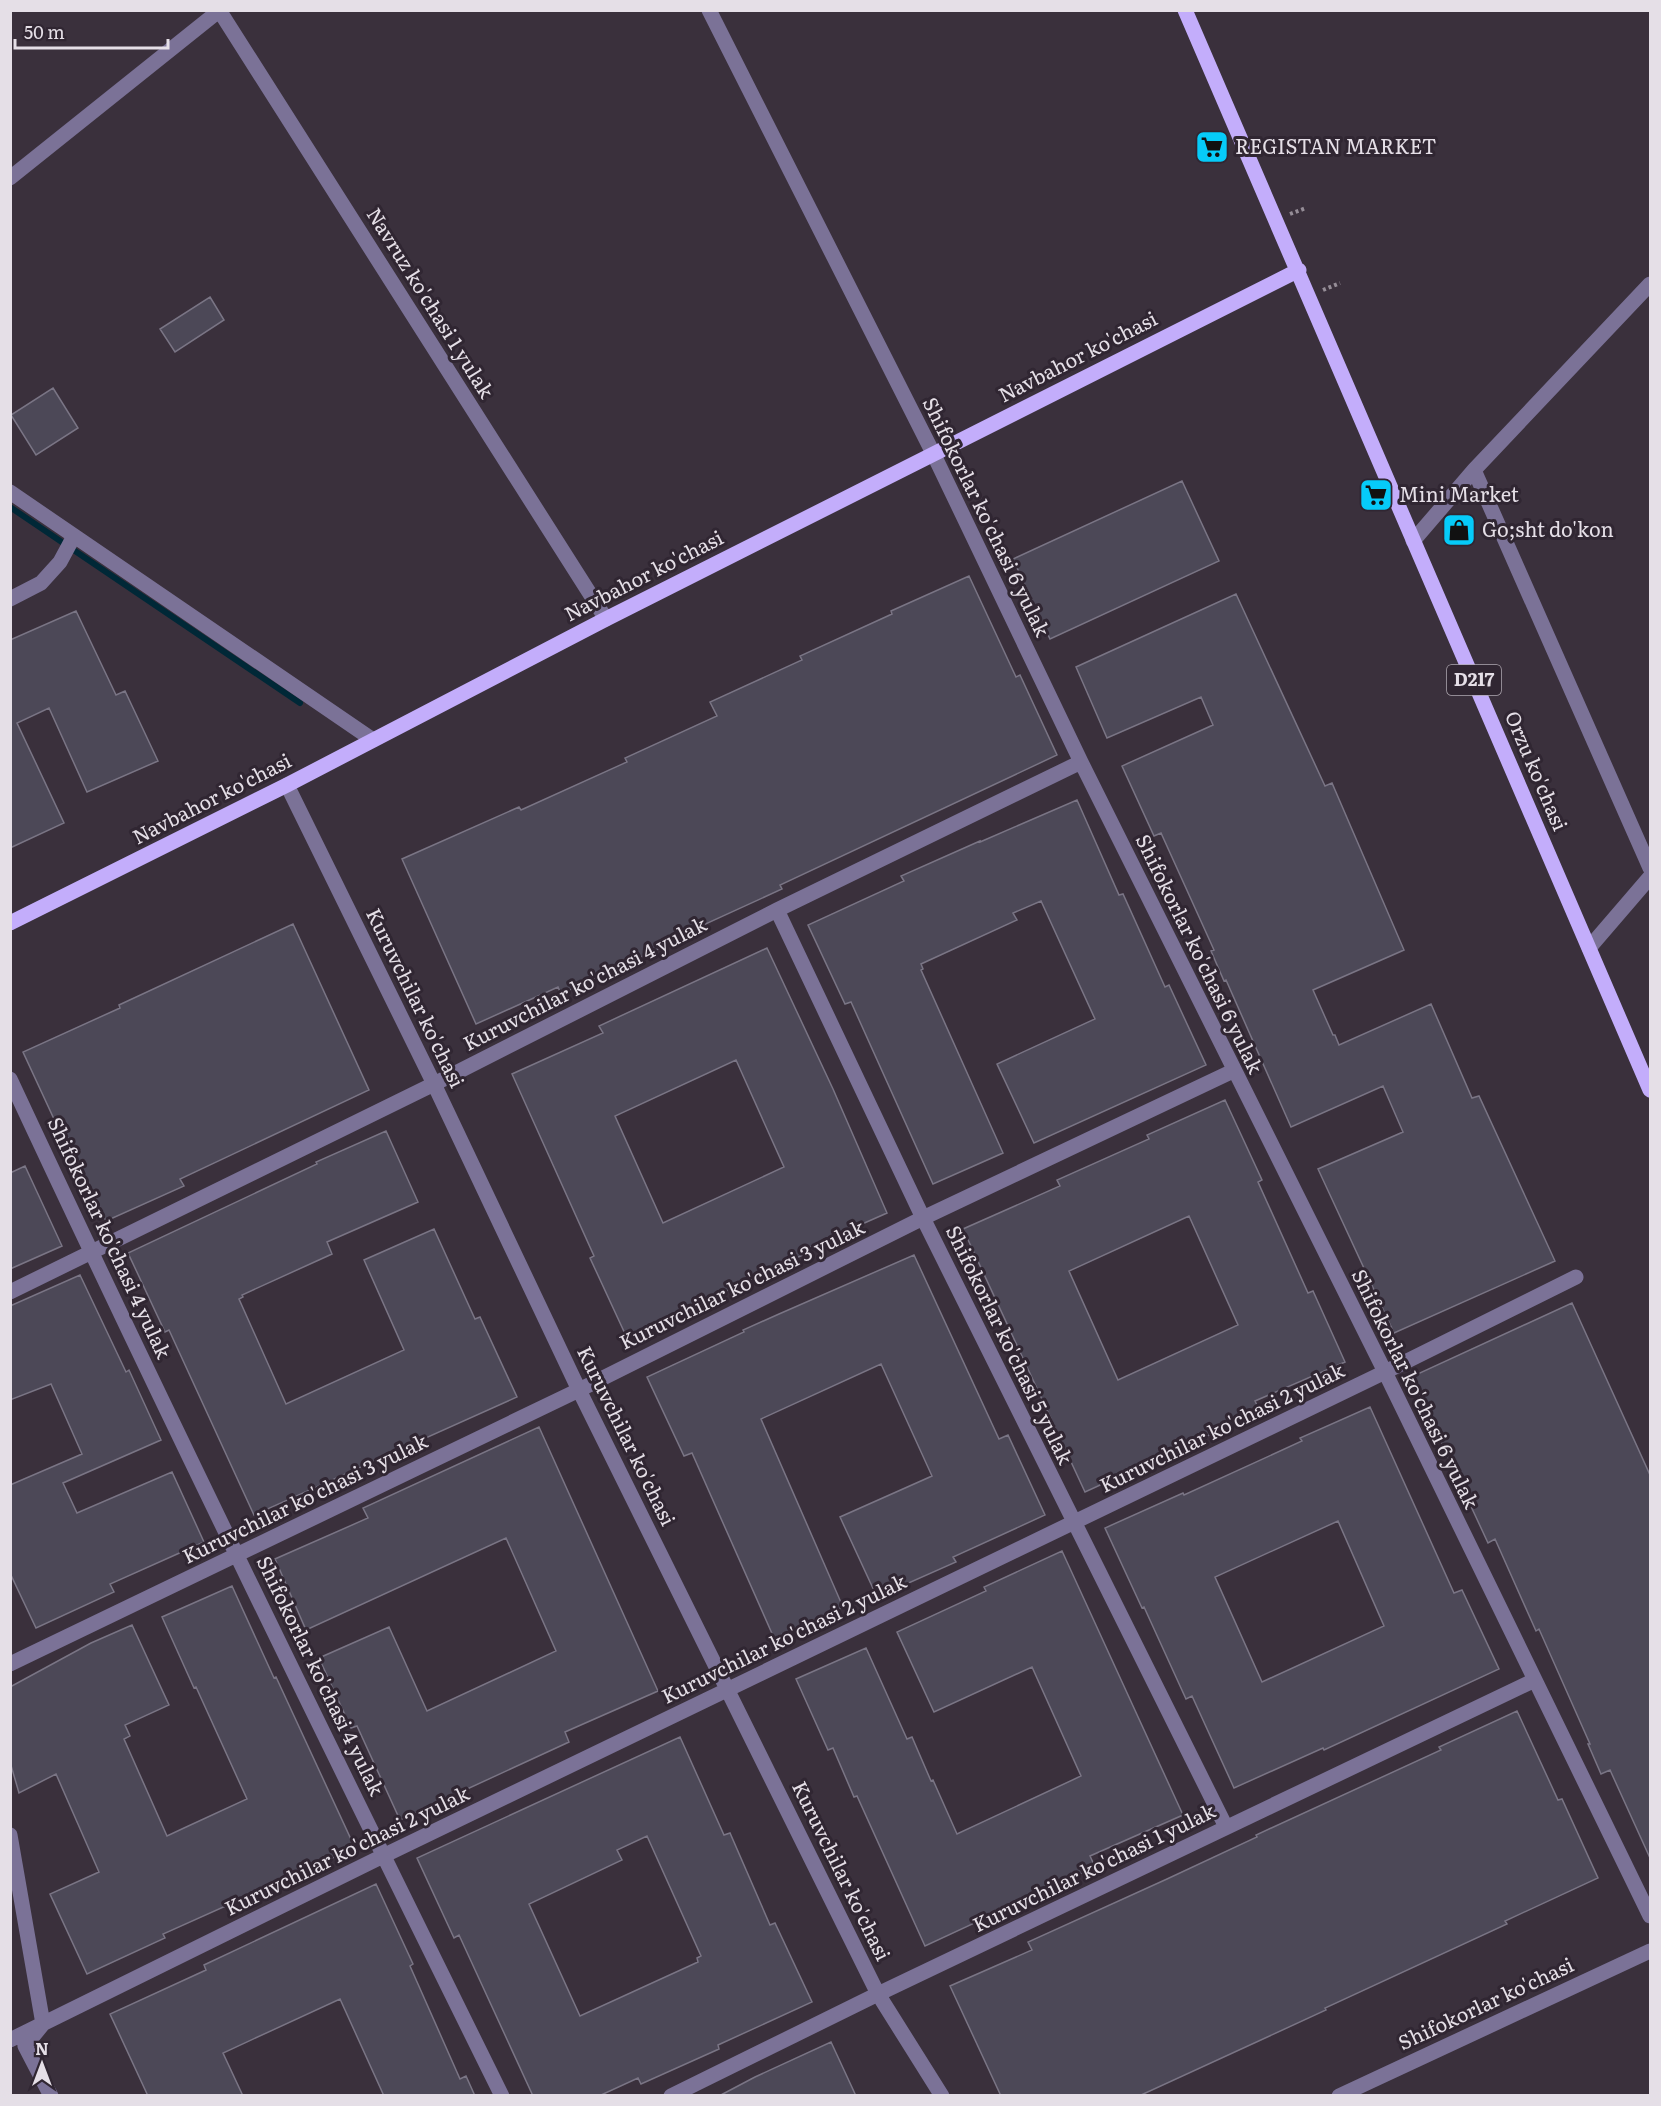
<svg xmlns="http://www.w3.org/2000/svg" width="1661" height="2106" font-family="Literata,serif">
<rect width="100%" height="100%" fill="#3a303c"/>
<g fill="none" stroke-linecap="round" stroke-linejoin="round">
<path stroke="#002837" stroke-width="6" d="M10,507L300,703"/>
</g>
<path fill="#4c4857" stroke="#7a7585" stroke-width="1.5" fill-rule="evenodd" d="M210,297L224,320L175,352L160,329Z
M53,388L78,428L36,455L11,415Z
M1182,481L1219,561L1050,639L1013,559Z
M969,576L1016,677L1020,675L1057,755L780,885L782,889L690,931L692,934L656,950L561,994L558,987L476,1024L402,859L519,807L521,810L627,762L625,758L717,716L710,702L802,660L800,656L892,614L891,611Z
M1236,594L1325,786L1332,783L1404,950L1313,990L1333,1035H1335L1339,1045L1431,1004L1472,1098L1479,1096L1555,1261L1394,1333L1318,1169L1403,1132L1383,1086L1291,1127L1226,980L1224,981L1211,951L1214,950L1161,833L1154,836L1122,766L1213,725L1201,697L1107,738L1076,667Z
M76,611L116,695L125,691L158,761L87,792L49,708L17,723L64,823L10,848V640Z
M1077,800L1119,895L1123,894L1165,987L1169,985L1206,1065L1034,1143L997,1064L1095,1019L1041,901L1013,913L1017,920L921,964L923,969L921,970L1003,1153L933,1184L851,1002L845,1004L808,925L904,881L901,876L980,841V842Z
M293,924L369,1090L180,1179L184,1186L106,1221L64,1130L60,1132L23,1052L120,1008L119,1005Z
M767,948L833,1089L887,1213L803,1250L805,1254L627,1338L590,1258L594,1256L512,1074L603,1033L599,1026ZM736,1060L784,1167L663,1223L615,1116Z
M1225,1100L1262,1180L1258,1182L1308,1293L1313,1291L1345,1362L1255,1401L1260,1412L1085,1492L963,1229L1060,1186L1057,1180L1149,1139L1147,1135ZM1189,1216L1238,1325L1118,1380L1069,1271Z
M386,1131L418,1202L327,1242L332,1254L242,1295L243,1297L239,1299L286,1404L404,1350L364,1260L434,1229L475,1319L480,1317L517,1397L254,1515L169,1330L165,1332L128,1253L317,1164L316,1162Z
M25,1166L62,1246L10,1269V1173Z
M914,1255L999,1439L1008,1435L1045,1515L953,1557L956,1562L877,1597L840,1517L932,1476L881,1364L761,1419L843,1607L774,1638L692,1453L684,1456L647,1377L744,1332L743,1330L779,1314Z
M80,1275L126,1372L129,1370L161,1440L63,1483L77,1513L172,1472L204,1542L110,1584L114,1592L36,1628L10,1573V1485L82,1454L51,1384L10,1400V1306Z
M1572,1303L1650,1475V1858L1610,1770L1601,1774L1588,1744H1590L1539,1629L1536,1631L1495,1539L1488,1543L1411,1377Z
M1370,1407L1454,1593L1462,1590L1499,1669L1324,1750L1323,1748L1234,1788L1192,1696L1186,1699L1144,1607L1142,1608L1105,1528L1183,1493L1184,1495L1302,1441L1300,1438ZM1338,1521L1384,1626L1262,1682L1215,1577Z
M539,1427L658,1691L565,1732L569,1742L400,1820L357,1726L351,1728L319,1658L389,1627L427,1711L556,1651L506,1538L306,1630L275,1559L368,1518L363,1508Z
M1062,1551L1183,1815L1090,1856L1095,1867L925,1946L857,1796L854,1797L833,1748L828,1750L796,1679L866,1648L907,1739L912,1737L931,1781L933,1780L957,1834L1081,1776L1032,1667L934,1712L897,1632L986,1591L984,1587Z
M232,1586L274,1678L276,1677L355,1848L163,1934L165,1938L87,1974L50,1894L99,1872L56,1774L19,1793L10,1762V1687L91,1643L132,1625L169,1705L125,1725L130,1736L124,1739L167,1836L184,1828L247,1799L196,1687L194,1688L162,1617Z
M1517,1711L1558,1800L1562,1799L1598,1878L1505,1921L1507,1924L1325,2008L1326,2010L1139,2096H1001L950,1986L1032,1950L1028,1942L1167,1879L1257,1837L1256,1835L1441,1750L1439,1747Z
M680,1737L724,1835L730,1833L770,1925L775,1923L812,2002L718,2045L719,2049L641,2084L638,2078L599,2096H533L459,1935L454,1938L417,1858ZM647,1836L701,1956L697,1958L698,1962L580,2016L529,1904L622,1860L617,1850Z
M376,1884L413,1964L410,1966L460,2079L466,2076L475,2096H384L340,1999L223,2053L243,2096H148L110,2014L206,1970L204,1965Z
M831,2042L856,2096H719L755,2077Z"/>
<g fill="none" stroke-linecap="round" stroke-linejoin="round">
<path stroke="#958d97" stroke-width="4" stroke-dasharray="3 3" stroke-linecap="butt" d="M1290,214L1306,208
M1323,290L1340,283"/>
<path stroke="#7b7297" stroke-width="15" d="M219,10L606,619
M709,10L933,453L1081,762L1385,1372L1650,1916
M10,178L220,10
M1474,470L1650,868
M10,492L373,740
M1413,541L1474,470L1650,284
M10,599L41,583L60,562L74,536
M287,785L434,1084L579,1390L878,1994L942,2096
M777,910L923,1218L1226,1827
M1589,948L1650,877
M10,1079C169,1420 335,1758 502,2096
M10,1292L434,1084L777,910L1081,762
M10,1664L579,1390L923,1218L1233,1071
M10,1835L43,2024L25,2046L51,2096
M10,2040L383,1856L1385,1372L1576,1277
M671,2096L878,1994L1535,1680
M1339,2096L1650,1951"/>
<path stroke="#c3adfb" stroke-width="15" d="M1185,10L1650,1090
M10,923L287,785L606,619L1299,270"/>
</g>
<defs>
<symbol id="supermarket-square" viewBox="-11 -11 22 22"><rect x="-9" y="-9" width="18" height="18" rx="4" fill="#06cbf9" stroke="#302632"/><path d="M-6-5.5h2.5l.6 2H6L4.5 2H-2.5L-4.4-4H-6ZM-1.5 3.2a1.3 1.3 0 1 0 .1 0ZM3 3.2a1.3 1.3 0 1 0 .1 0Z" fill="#111"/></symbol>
<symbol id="shop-square" viewBox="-11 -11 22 22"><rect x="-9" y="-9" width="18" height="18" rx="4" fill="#06cbf9" stroke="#302632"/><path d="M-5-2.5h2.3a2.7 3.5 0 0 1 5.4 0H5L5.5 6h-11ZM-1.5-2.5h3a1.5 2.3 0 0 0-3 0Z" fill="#111"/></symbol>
</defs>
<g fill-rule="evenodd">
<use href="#supermarket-square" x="1193" y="128" width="38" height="38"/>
<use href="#supermarket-square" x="1357" y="476" width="38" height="38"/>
<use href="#shop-square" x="1440" y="511" width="38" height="38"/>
</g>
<g text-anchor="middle" stroke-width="6" stroke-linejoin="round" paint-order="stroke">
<rect fill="#302632" stroke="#afa8b1" stroke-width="1.5" x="1447" y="665" width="54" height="30" rx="4.5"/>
<g font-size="18" font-weight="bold" fill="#e5dfe7">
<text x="1474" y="686">D217</text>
</g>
<g font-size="20" fill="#e5dfe7" stroke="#302632" text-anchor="start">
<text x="1235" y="154">REGISTAN MARKET</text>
<text x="1399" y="502">Mini Market</text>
<text x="1482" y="537">Go;sht do'kon</text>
</g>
<g font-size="20" fill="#e5dfe7" stroke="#302632">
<text transform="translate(430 303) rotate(58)" y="7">Navruz ko'chasi 1 yulak</text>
<text transform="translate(1078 357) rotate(-27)" y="7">Navbahor ko'chasi</text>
<text transform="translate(986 517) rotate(64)" y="7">Shifokorlar ko'chasi 6 yulak</text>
<text transform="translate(644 576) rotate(-27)" y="7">Navbahor ko'chasi</text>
<text transform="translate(1536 771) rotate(67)" y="7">Orzu ko'chasi</text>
<text transform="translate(212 799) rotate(-27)" y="7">Navbahor ko'chasi</text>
<text transform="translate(1199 954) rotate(64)" y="7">Shifokorlar ko'chasi 6 yulak</text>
<text transform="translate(585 984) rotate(-27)" y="7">Kuruvchilar ko'chasi 4 yulak</text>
<text transform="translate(415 998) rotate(64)" y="7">Kuruvchilar ko'chasi</text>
<text transform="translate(109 1238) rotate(65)" y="7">Shifokorlar ko'chasi 4 yulak</text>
<text transform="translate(742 1285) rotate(-26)" y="7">Kuruvchilar ko'chasi 3 yulak</text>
<text transform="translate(1009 1345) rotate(64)" y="7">Shifokorlar ko'chasi 5 yulak</text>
<text transform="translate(1415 1389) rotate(64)" y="7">Shifokorlar ko'chasi 6 yulak</text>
<text transform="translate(1222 1428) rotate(-26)" y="7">Kuruvchilar ko'chasi 2 yulak</text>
<text transform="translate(626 1436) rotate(64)" y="7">Kuruvchilar ko'chasi</text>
<text transform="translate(305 1499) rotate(-26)" y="7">Kuruvchilar ko'chasi 3 yulak</text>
<text transform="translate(784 1639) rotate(-26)" y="7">Kuruvchilar ko'chasi 2 yulak</text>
<text transform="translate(320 1676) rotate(64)" y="7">Shifokorlar ko'chasi 4 yulak</text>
<text transform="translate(347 1851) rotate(-26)" y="7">Kuruvchilar ko'chasi 2 yulak</text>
<text transform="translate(1094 1868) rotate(-26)" y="7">Kuruvchilar ko'chasi 1 yulak</text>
<text transform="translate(841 1871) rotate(64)" y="7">Kuruvchilar ko'chasi</text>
<text transform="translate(1486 2004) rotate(-25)" y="7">Shifokorlar ko'chasi</text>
</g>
</g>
<rect width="1661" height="2106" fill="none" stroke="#e5dfe7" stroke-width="24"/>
<g transform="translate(42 2064)" stroke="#302632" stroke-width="4.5" paint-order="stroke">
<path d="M0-4.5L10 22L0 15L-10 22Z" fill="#e5dfe7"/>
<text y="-9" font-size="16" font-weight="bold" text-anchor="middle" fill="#e5dfe7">N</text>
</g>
<path d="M15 39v9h153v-9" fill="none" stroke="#e5dfe7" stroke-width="3"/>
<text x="24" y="39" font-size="18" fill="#e5dfe7" stroke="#302632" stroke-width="4.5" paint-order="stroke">50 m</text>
</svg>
